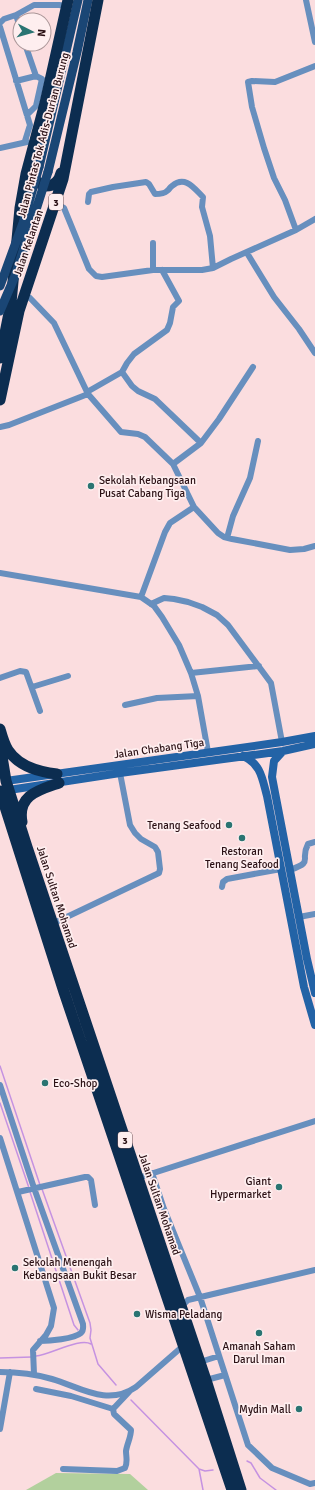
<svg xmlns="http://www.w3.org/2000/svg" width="315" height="1490" font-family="Signika,sans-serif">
<rect width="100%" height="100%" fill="#fbdddf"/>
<path fill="#b2d09d" d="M56,1473L130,1474L148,1490H26Z"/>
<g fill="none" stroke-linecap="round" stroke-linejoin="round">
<path stroke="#c592e1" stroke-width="1.5" d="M0,1066L40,1185
M0,1103L29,1188
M42,1189L90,1323L91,1330L90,1338L98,1364L116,1385
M30,1192L74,1325L78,1330
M36,1356C50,1355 80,1337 91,1344
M0,1358L32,1357
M131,1400L199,1469L205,1471L213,1470
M247,1461L251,1463L260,1478L276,1490
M199,1469L203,1490"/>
<path stroke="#678fbe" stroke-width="6" d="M306,0L315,42
M16,15L20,27
M0,23L4,19L16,15L34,5H59L66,6
M0,27L30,125L25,141
M25,44L36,76
M16,81L36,76L42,79L36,106L27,115
M0,148L27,142
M88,202L89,194L91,192L113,187L146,182L149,184L155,194C159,194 164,194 167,191C170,189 169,188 172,186C185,175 194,188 203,197L202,207L210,236L213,268
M56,204L64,208L89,269L96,276L102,277L153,270H202L213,268L231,259L296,230L315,219
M296,230L285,200L274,178L264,148L252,107L248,82L252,81L275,82L315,66
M247,253L274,297L299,329L315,353
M153,270V243
M24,295L30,298L54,323L88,394L121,432L138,434L145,437L173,464L194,507L218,533L224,537L232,539L290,550L304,549L315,546
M122,372L132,386L138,391L155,399L201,443
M87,392L122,372L127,363L134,354L167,330L170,323L173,307L179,301L162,270
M0,427L9,425L88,394
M173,464L201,443L219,419L253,367
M227,538L233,516L250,478L258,441
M0,573L141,597L154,606L162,617L179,645L191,673L198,696L208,752
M141,597L165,532L170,523L194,507
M151,604L164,598L174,599L188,602L202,607L217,615L228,625L271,683L282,742
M191,673L259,666
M0,678L20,671L26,672L40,711
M32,687L68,676
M125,705L157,698L198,696
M290,870C315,861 299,861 308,844L315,842
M222,887L223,882L227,879L281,869
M299,917L315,914
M52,924L159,873L160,869L158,852L155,847L141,839L135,833L130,825L120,773
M0,1085L34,1188L83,1324C83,1327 84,1330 81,1333C74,1339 49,1341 40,1341
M0,1138L54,1308L51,1326L46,1335L33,1350L34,1374
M152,1173L164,1209L200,1297L248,1445L272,1468L310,1484L315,1483
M138,1178L315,1121
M18,1192L85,1177H88L91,1180L95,1205
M182,1308L184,1304L188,1300L315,1270
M200,1362L219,1356
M0,1372C17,1372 35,1374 52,1379C80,1387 107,1407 136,1387L183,1346
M206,1380L225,1375
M36,1389L71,1396L113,1409
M0,1429L10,1372
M63,1469L117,1471L125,1468C128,1462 126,1457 126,1451C127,1444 131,1437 131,1430L114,1414L113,1409L129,1392"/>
<path stroke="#2363a6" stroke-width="8" d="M283,751L274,761L272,777L307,959L315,993
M243,756C261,764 262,778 267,796L304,987L315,1025
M6,781L282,742L315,736
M9,790L120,773L283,751L315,744"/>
<path stroke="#1a4675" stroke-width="9" d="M39,167L78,0
M48,172L77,52L88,0"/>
<path stroke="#0c2d50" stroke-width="11" d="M36,181L44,186C54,187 59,181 61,173
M0,358L11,303L20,208L26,174L45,103L68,0
M0,400L19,311L63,179L98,0
M0,729C2,736 4,744 8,750C19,767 39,772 57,774
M0,744L6,781L27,847L206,1380L241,1490
M0,791L64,992L232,1490
M22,822C17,795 39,790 59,783"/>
<path stroke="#1a4675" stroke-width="9" d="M0,286L23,223L39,167
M0,311L15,276L48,172"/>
</g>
<g fill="#2a7472" stroke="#feeeef" stroke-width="1.5">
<circle cx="91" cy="486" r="4"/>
<circle cx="229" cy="825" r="4"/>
<circle cx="242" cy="838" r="4"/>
<circle cx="45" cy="1083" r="4"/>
<circle cx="279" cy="1187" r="4"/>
<circle cx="15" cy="1268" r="4"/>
<circle cx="137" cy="1314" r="4"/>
<circle cx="259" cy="1333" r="4"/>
<circle cx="299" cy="1409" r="4"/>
</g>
<g text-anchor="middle" stroke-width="3.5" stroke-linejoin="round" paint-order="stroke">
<g fill="#feeeef" stroke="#6a5356" stroke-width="1">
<rect x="49" y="194" width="14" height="16" rx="3"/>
<rect x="118" y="1132" width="14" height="16" rx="3"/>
</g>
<g font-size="10" font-weight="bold" fill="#2b1115">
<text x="56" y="206">3</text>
<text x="125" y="1144">3</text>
</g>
<g font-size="11" fill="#2b1115" stroke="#feeeef">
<text transform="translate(43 135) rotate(-75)" y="4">Jalan Pintas Tok Adis-Durian Burung</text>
<text transform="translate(28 243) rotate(-71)" y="4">Jalan Kelantan</text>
<text transform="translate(159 748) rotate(-8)" y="4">Jalan Chabang Tiga</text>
<text transform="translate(57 897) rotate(72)" y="4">Jalan Sultan Mohamad</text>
<text transform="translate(160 1204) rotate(71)" y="4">Jalan Sultan Mohamad</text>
</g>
<g font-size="11" fill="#2b1115" stroke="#feeeef" text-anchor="start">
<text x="99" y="484">Sekolah Kebangsaan<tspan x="99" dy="13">Pusat Cabang Tiga</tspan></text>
<text x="221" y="829" text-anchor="end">Tenang Seafood</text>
<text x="242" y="855" text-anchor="middle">Restoran<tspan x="242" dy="13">Tenang Seafood</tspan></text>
<text x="53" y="1087">Eco-Shop</text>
<text x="271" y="1185" text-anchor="end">Giant<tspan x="271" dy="13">Hypermarket</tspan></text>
<text x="23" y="1266">Sekolah Menengah<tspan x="23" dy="13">Kebangsaan Bukit Besar</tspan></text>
<text x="145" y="1318">Wisma Peladang</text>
<text x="259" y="1350" text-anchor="middle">Amanah Saham<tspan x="259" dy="13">Darul Iman</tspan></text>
<text x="291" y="1413" text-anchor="end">Mydin Mall</text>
</g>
</g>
<g transform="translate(32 32) rotate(96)"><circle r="19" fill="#feeeef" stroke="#aa9698"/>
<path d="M0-3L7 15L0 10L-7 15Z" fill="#2a7472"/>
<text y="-6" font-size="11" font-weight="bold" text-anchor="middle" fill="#2b1115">N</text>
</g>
</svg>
